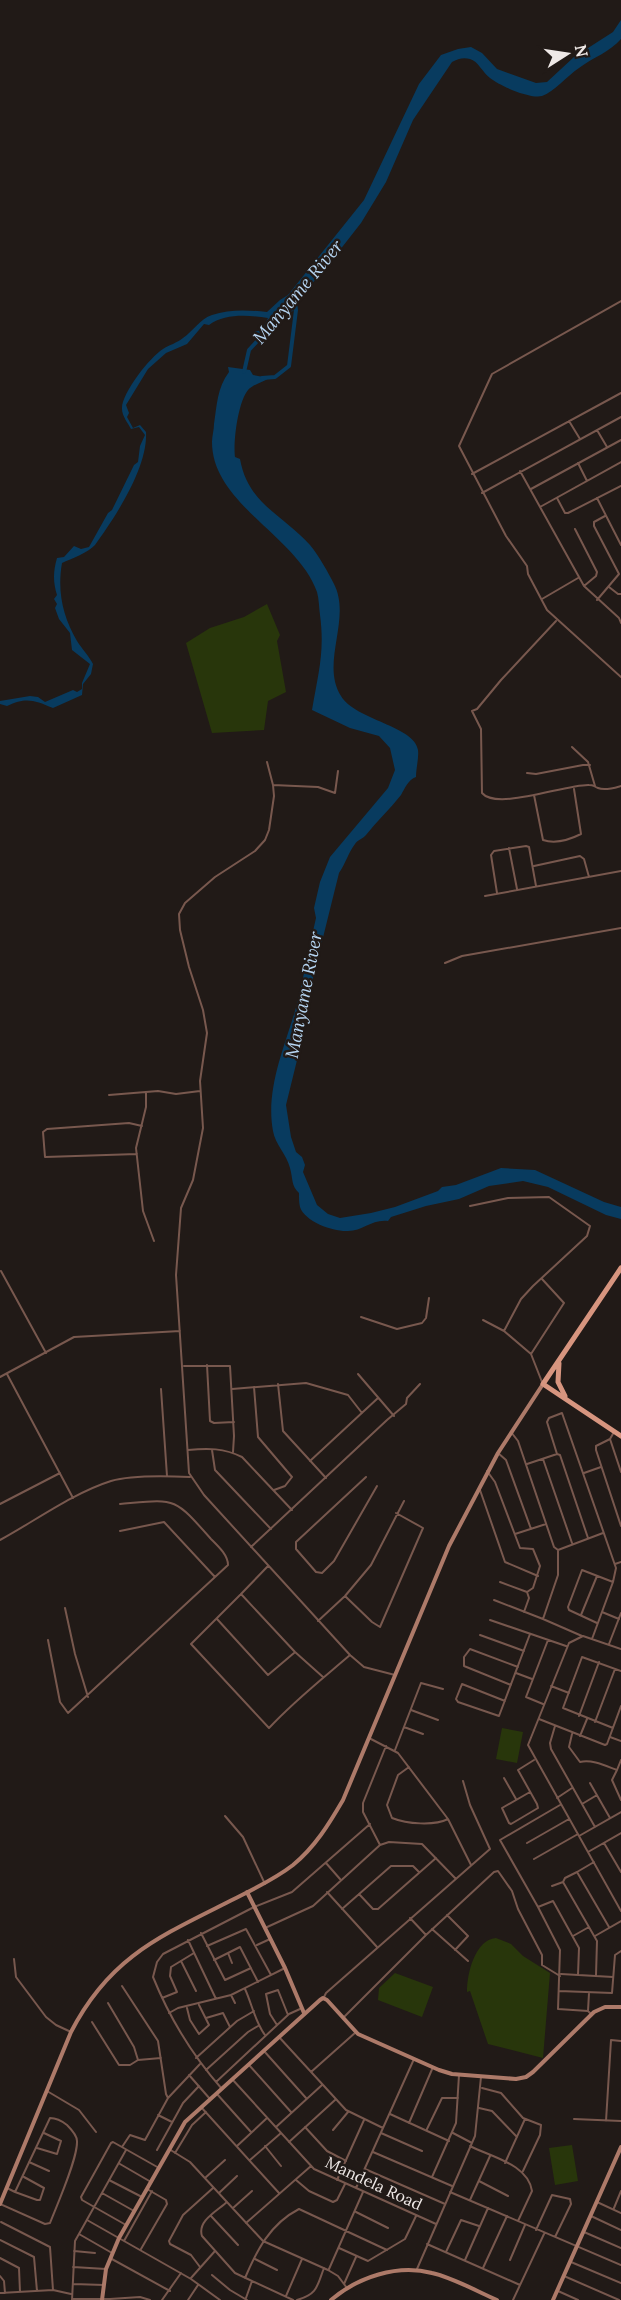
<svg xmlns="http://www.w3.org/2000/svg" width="621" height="2300" font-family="Lora,serif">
<rect width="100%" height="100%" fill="#211a17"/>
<path fill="#28360b" d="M267,604L280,635L277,641L286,692L268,701L264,730L212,733L186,643L210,628L244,617Z
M502,1728L523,1732L517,1763L496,1759Z
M496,1938L511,1944L523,1956L550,1973L543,2058L488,2044L470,1991L467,1992C467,1973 475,1940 496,1938Z
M395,1973L433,1987L422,2017L378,2000L379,1988Z
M572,2145L578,2181L555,2185L549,2148Z"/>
<path fill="#083b5f" d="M621,20V39C610,52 592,58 579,68C567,76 554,92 542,96C530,99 500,86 490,78C483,73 478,61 470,59C463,57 458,59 452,62L413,120L386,182L361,223L325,269L300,297L294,310L286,316L279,318L272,327L269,337L264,335L259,340L253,335L254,332L262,330L268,318C249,315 225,313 209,325L204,324L187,344L166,353L148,369L126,405L129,413L127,417L133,428L140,425L146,432C148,467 116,516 95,545C89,552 71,559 62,563C57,592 63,617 77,641C82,649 89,656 93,664L91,674L83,684L82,695L53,708C34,700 26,697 7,706L0,704V701L30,696L38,697L45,702L73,690L77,692L82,689V683L90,664L72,650L70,633L59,619L55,608L57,604L54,599L57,595C53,582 53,572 57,558L64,557L74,546L81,549L89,547L108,513L112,510L134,465L138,462L140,446L145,435L139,427L131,429C128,423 122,416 122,409C121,394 150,357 163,349C169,345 177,343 183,338C193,331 200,319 212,315C229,309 249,310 267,312L280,300L288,295L364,200L419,84L441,55L458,49L471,47L482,53L497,69L536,83L547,82L574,57L613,32Z
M228,367L250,370L253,375L269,378C262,383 253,384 248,390C238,402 233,442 235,457L240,459C248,504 282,514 310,545C319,556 328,572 334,584C352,619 320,663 341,696C355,720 415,726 418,750C419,758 416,768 416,777C408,780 405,788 401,795C390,809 377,821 366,835C363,839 357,840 355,844C348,853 346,863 339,873L307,1002L300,1048L286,1105L291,1137L296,1152L302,1157L305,1165L303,1172L317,1205L328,1214L340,1218L371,1213L395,1207L438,1191L442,1187L456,1185L501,1168L535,1170L604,1202L621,1207V1219L606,1215L548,1187L523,1181L489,1186L459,1199L426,1206L391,1217L388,1221C372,1219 363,1231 348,1231C334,1232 305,1222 300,1207C299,1203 299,1198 299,1193C291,1186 293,1178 290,1168C287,1155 275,1144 273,1131C265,1088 286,1044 297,1004C304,976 309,947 316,918L314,908L320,882L330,857L388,788L395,770L390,748L379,736L350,728L312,710C318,674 325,652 320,615C319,608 319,599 317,592C297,536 212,504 212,442C212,436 214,430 214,424C217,405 217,388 229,372Z"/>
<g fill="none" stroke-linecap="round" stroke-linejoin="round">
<path stroke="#083b5f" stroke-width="4" d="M244,372L249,350L261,337
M262,378L275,377L289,366L296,310L295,303"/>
<path stroke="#78584e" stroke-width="2" d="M621,301L492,374L459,446L506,536L527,566L528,574L547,610L621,677
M569,421L580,439
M597,430L607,447
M578,463L587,481
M520,471L584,586L619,618L621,623
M472,474L621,393
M531,489L621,440
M482,493L621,417
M557,498L565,513H568L621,486
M597,498L621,545
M540,507L621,462
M575,529L597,572L596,576L584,586
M609,587L618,594H621
M542,599L578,578
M597,600L619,574L594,526V522L605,516
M556,621L501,680L477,709L472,711L481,729L482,793C497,811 566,784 589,785C594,785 593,786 598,788C605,791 614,788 621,786
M572,747L588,762L595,786
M267,762L273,785L274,796L269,830L265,840L255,851L215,877L185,903L179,914L180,930L189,967L203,1010L207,1033L200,1081L203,1128L193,1180L181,1208L176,1275L189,1473L204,1495L350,1655L364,1667L395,1675
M527,773L536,774L583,765H590
M273,785L318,787L335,793L338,771
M534,795L543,840C555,844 569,840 581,834L574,789
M509,848L517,889
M534,866L580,856L584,859L589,877
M497,893L491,855L494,851L526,846L529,847L536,886
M485,896L621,871
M445,963L462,956L621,928
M146,1092V1107L136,1148L143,1211L154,1241
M109,1095L158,1091L176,1094L200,1091
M137,1154L45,1157L43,1132L47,1129L129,1123L142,1126
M470,1206L508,1198L549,1197L590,1226L587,1236L533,1286L521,1299L504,1331
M1,1271L46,1353
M361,1317L397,1329L422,1323L426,1318L429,1298
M483,1320L504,1331L531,1354L542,1382
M531,1354L564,1303L542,1279
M207,1365L210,1421L214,1423L234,1422
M184,1366H230L234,1436L233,1452
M7,1374L73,1498
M358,1374L394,1416
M0,1377L74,1337L180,1331
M278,1384L283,1431L326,1478
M254,1387L258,1437L292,1477L285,1486L274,1490
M161,1389L167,1476
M232,1389L306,1383L348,1395L362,1413
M511,1432L518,1441L554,1547L558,1550L603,1533
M614,1432L610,1439L596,1446V1450L621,1526
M610,1439L621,1472
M188,1450C208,1448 224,1448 242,1457L292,1510
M212,1450L215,1470L271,1529
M498,1453L506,1460L531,1529
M557,1454L547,1422L549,1418L562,1413L616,1568L613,1582L592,1639
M543,1459L572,1543
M310,1461L378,1398
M527,1464L557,1454L560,1455L588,1538
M487,1471L495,1482L520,1548L533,1549L540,1566L533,1588L527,1592L529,1598L524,1612
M584,1473L601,1467
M366,1477L296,1542V1549L316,1572L322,1573L334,1561L377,1486
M480,1490L505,1562L538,1576
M0,1504L60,1473
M120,1531L164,1522L215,1577
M515,1534L546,1524
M0,1540C35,1521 73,1493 111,1481C131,1475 169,1476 190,1477
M251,1547L387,1420L406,1404L407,1398L420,1384
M558,1550V1575L543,1619L582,1636
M615,1564L621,1562
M500,1582L527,1592
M241,1594L268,1566
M345,1596L372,1622L380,1627L423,1528L396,1513
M494,1600L543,1619
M65,1608L75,1654L88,1697
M602,1612L619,1619
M581,1615L597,1576
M217,1619L268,1675L294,1653
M490,1620L566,1646
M318,1621L345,1596L371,1565L404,1501
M597,1623L569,1610L568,1607L582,1570L613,1582
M480,1635L524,1651
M48,1640L60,1702L68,1713L228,1565C228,1555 218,1546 211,1539C173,1496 176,1499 120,1504
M609,1644L621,1613
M621,1649L583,1636L569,1643L528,1745L621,1911
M516,1673L532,1679
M323,1677L295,1652L241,1594L191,1644L269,1728C294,1701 322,1679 350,1655
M511,1685L464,1666V1657L470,1649L518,1667
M551,1686L569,1693
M505,1701L462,1684L456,1699L458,1702L499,1716L530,1634
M543,1704L526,1697L548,1640
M411,1710L438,1720
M579,1716L599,1662
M539,1719L605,1745L607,1744L621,1706
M595,1722L615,1669
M555,1726L550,1743L551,1749L595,1827
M404,1727L423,1734
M613,1728L563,1708L582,1657L621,1671
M572,1734L569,1747L580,1762C592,1759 606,1766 617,1770L621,1760
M580,1736L587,1719
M610,1737L621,1741
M369,1738L398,1753L448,1819L471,1865
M395,1750L421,1683L443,1689
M409,1767L398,1775L387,1805L392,1818C407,1824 434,1826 448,1819
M617,1770L612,1780L621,1800
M504,1778L516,1799
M590,1783L610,1818
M530,1792L502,1808L509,1823L511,1824L538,1808L537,1804L518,1770L534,1760
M557,1798L572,1788
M582,1804L597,1795
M225,1816L243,1837L265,1884
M579,1836L621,1812
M527,1843L569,1819
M604,1843L621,1872
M380,1845L363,1812V1803L386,1746
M588,1852L621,1833
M534,1859L578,1834
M594,1862L577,1872L609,1927
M326,1863L340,1879
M577,1872L565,1878L563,1882L597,1941L596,1975
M552,1886L563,1882
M327,1892L377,1947
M359,1894L373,1909H378L436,1858
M538,1907L500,1840L560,1805
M342,1909L391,1866H413L419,1872
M447,1915L468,1936L455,1950
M410,1918L426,1935
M265,1928L313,1906L380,1845L389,1842L422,1844L455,1878
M432,1929L468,1961
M201,1933L225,1980L251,1968
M573,1936L589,1927
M595,1936L621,1921
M188,1940L216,1999
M257,1945L270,1939
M207,1946L246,1929L271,1975
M228,1953L232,1963
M14,1959L16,1977L46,2017L56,2025L71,2032
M214,1960L240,1947L258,1982
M181,1961L196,1991
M561,1974L613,1977
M578,1975L579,1948L553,1901L538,1907L560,1950L558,2009L588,2011
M122,1986L158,2041L166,2094L168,2098
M245,1989C252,2004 255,2022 265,2035
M559,1991L612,1993L615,1955L621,1951
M589,1993L588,2011L591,2014
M231,1995L235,2003
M324,1997L326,1993L490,1849L470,1805L463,1781
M162,1998L177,1992L170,1976L171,1967L194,1953
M108,2003L134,2047L138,2060L161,2058
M187,2008L190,2020L199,2034L209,2025L199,2005
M169,2013L178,2008L231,1995L285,1968
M344,2017L426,1935L494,1872L498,1871L512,1891L518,1909L542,1955V1965L560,1976
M206,2018L223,2013L230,2027
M92,2022L119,2065H130L138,2060
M277,2025L270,2014L266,1994L278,1990L288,2015
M279,2037L346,2110L383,2128
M264,2051L306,2098
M196,2058L237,2021L254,2011
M249,2065L291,2112
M206,2070L248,2032L258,2026
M311,2072L356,2032
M189,2075L210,2099
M232,2079L314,2169L436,2224
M216,2082L289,2014L300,2009
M482,2088L501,2093L523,2118L541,2125L540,2135L523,2171
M222,2089C192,2055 170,2019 153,1977L157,1962L163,1954L254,1907L292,1892L370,1824
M47,2091L79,2110L96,2132
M217,2094L251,2132
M201,2107L279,2193
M479,2108L492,2111L517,2137
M390,2114L449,2141
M158,2115L172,2122
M574,2119L621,2121
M606,2121L611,2040L621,2041
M409,2123L433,2067
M276,2127L322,2085
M305,2127L327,2151L346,2161
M427,2129L442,2098H458
M333,2130L348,2112
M381,2133L422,2151
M453,2133L472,2143
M289,2142L335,2100
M237,2146L267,2118
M265,2146L281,2166
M470,2146C491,2157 528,2164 532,2191L518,2221
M122,2147L130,2135L145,2140L168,2098L200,2064
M37,2148L57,2154L61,2141L44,2133
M169,2149L190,2162L263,2241L328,2270L338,2276L347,2288
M157,2150L183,2103L199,2086
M373,2152L452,2186
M175,2153L192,2125L206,2112
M250,2160L281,2133
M29,2162L49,2171
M505,2163L525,2119
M120,2164L151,2182
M365,2169L445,2204
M432,2177L456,2123L459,2075
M205,2178L225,2160
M109,2180L142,2197
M296,2180L309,2191L333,2202L337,2200L345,2184
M337,2180L364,2120
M479,2181L508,2196
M356,2188L414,2059
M15,2192L37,2200H40L44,2188L24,2177
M450,2192L621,2265
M102,2193L134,2211
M219,2193L237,2176
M470,2200L490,2156
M227,2202C217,2211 197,2221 202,2236L235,2273L293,2300
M597,2202L621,2213
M0,2204L45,2224L50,2223C57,2205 78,2158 77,2141C77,2136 71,2129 67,2125C62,2121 57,2118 50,2118L15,2192L7,2188
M233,2208L252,2191
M614,2208L621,2191
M356,2212L388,2228
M211,2216L238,2245
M591,2216L621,2230
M87,2220L191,2279L220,2300
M1,2222L50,2247L53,2290
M246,2223L311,2166
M126,2225L82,2200L81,2197L111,2143L113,2142L159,2168
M536,2230L552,2195L570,2199L571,2204L555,2237
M584,2232L621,2248
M79,2234L112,2253
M0,2240L34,2257L37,2291
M124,2241L152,2191
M427,2244L520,2285
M339,2248L368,2261L405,2239L416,2216
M141,2249L167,2204L166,2200L147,2189
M74,2251L95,2253
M446,2252L461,2220L479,2226
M0,2258L19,2268L20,2292
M110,2258L170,2291
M255,2259L277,2270
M465,2260L488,2208
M510,2260L525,2225
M571,2262L621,2283
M73,2267L106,2269
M200,2267L191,2255L170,2244L169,2241L183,2215L213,2188
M483,2268L507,2216
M329,2269L363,2192
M417,2269L475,2136L481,2077
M212,2275L230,2290L247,2300
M0,2276L4,2281L5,2293
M564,2276L619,2300
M191,2278L215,2251
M245,2278C257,2250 270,2224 299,2209L387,2250
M73,2284L104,2285
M344,2284L356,2257
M558,2291L578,2300
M0,2293L53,2290L71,2294
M286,2296L302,2259
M246,2298L252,2281
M73,2299H110L140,2297L150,2300
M72,2300L75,2241L126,2150
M162,2300L181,2273
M188,2300L198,2285
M297,2300C318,2294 317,2286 324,2268
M513,2300L544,2234"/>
<path stroke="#ad7a69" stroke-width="4" d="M247,1892L285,1968L304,2013
M0,2204L71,2032C110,1956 161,1936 234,1899C254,1889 275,1879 293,1865C315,1847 329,1824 343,1800L449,1546L498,1453L543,1384
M102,2300L106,2269L119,2238L185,2122L320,2000L323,1998L327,2000L358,2034L439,2070L452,2074L516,2079L526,2077L533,2072L594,2012L605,2007H621
M331,2300C358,2277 397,2264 432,2273C454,2278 476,2291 497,2300
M553,2300L621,2147"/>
<path stroke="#d7957f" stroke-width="5" d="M621,1268L543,1384L621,1436
M559,1363L558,1382L565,1396"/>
</g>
<g text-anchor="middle" stroke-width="5" stroke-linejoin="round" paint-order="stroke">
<g font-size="16" fill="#efe9e7" stroke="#211a17">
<text transform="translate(374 2183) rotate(25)" y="6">Mandela Road</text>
</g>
<g font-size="18" font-style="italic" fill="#b6d5f2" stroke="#211a17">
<text transform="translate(298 292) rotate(-50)" y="6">Manyame River</text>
<text transform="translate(304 995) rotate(-79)" y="6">Manyame River</text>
</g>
</g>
<g transform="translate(567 54) rotate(78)" stroke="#211a17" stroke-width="4.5" paint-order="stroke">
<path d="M0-4.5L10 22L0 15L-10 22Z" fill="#efe9e7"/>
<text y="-9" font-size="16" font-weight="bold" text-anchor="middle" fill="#efe9e7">N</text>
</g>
</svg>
